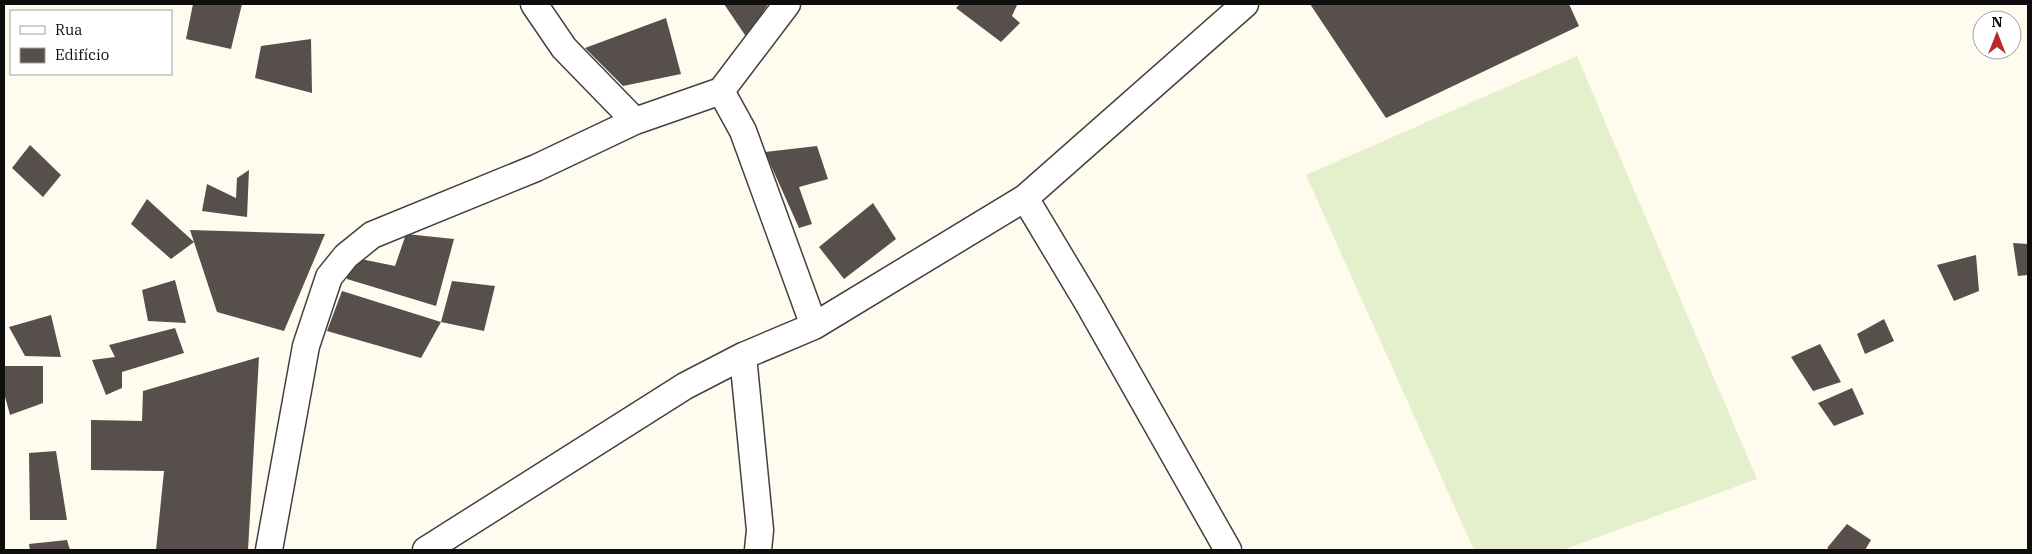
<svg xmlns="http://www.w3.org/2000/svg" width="2032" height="554" font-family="'IBM Plex Serif',serif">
<rect width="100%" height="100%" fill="#fffbef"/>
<path fill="#e4f0cb" d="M1577,56L1757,479L1563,550H1474L1306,175Z"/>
<path fill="#564f4b" d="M193,4H242L231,49L186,39Z
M724,4H768L747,38Z
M960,4H1015L1017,5L1012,16L1020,23L1001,42L956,8Z
M1310,4H1569L1579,26L1386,118Z
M666,18L681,74L623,86L585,48Z
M311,39L312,93L255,78L261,46Z
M30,145L61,175L43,197L12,168Z
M817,146L828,179L799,187L812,224L799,228L765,152Z
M249,170L247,217L202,211L207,184L236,198L237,178Z
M147,199L194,242L171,259L131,224Z
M873,203L896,239L844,279L819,247Z
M190,230L325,234L284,331L217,312Z
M406,234L454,239L436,306L347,279L346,256L395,266Z
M2013,243L2028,244V275L2018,276Z
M1976,255L1979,291L1954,301L1937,265Z
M175,280L186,323L148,321L142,290Z
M452,281L495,286L484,331L441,322Z
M342,291L441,322L421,358L327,331Z
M51,315L61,357L25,356L9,327Z
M1884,319L1894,341L1865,354L1857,334Z
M175,328L184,353L122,372V388L106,395L92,360L115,357L109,345Z
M1820,344L1841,382L1813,391L1791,357Z
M259,357L248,550H156L164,471L91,470V420L142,421L143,391Z
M4,366H43V403L10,415L4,393Z
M1852,388L1864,414L1834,426L1818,403Z
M56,451L67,520H30L29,453Z
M1847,524L1871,540L1865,550H1831L1827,548Z
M67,540L70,550H30L29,544Z"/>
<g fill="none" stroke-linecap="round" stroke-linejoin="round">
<defs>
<path id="minor" d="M534,4L564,48L635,121
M787,4L721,91L743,131L814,326
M1025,198L1088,303L1228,550
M743,356L760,530L758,550
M269,550L306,346L329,277L346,256L372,235L536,168L635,121L721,91
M426,550L685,386L743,356L814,326L1025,198L1245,4"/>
</defs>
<use href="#minor" stroke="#414141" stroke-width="29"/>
<use href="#minor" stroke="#fff" stroke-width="26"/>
</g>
<rect width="2032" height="554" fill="none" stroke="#0e0e0e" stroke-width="10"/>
<rect x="10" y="10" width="162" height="65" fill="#ffffff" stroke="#9f9f9f"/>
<rect x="20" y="26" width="25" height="8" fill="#ffffff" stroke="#9f9f9f"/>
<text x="55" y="35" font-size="15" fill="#0e0e0e">Rua</text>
<rect x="20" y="48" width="25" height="15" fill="#564f4b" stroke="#9f9f9f"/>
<text x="55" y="60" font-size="15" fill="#0e0e0e">Edifício</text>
<g transform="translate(1997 35)"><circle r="24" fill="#ffffff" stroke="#9f9f9f"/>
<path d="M0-4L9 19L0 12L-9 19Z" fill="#ba2932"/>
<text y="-8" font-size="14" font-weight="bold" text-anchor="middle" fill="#0e0e0e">N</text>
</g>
</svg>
